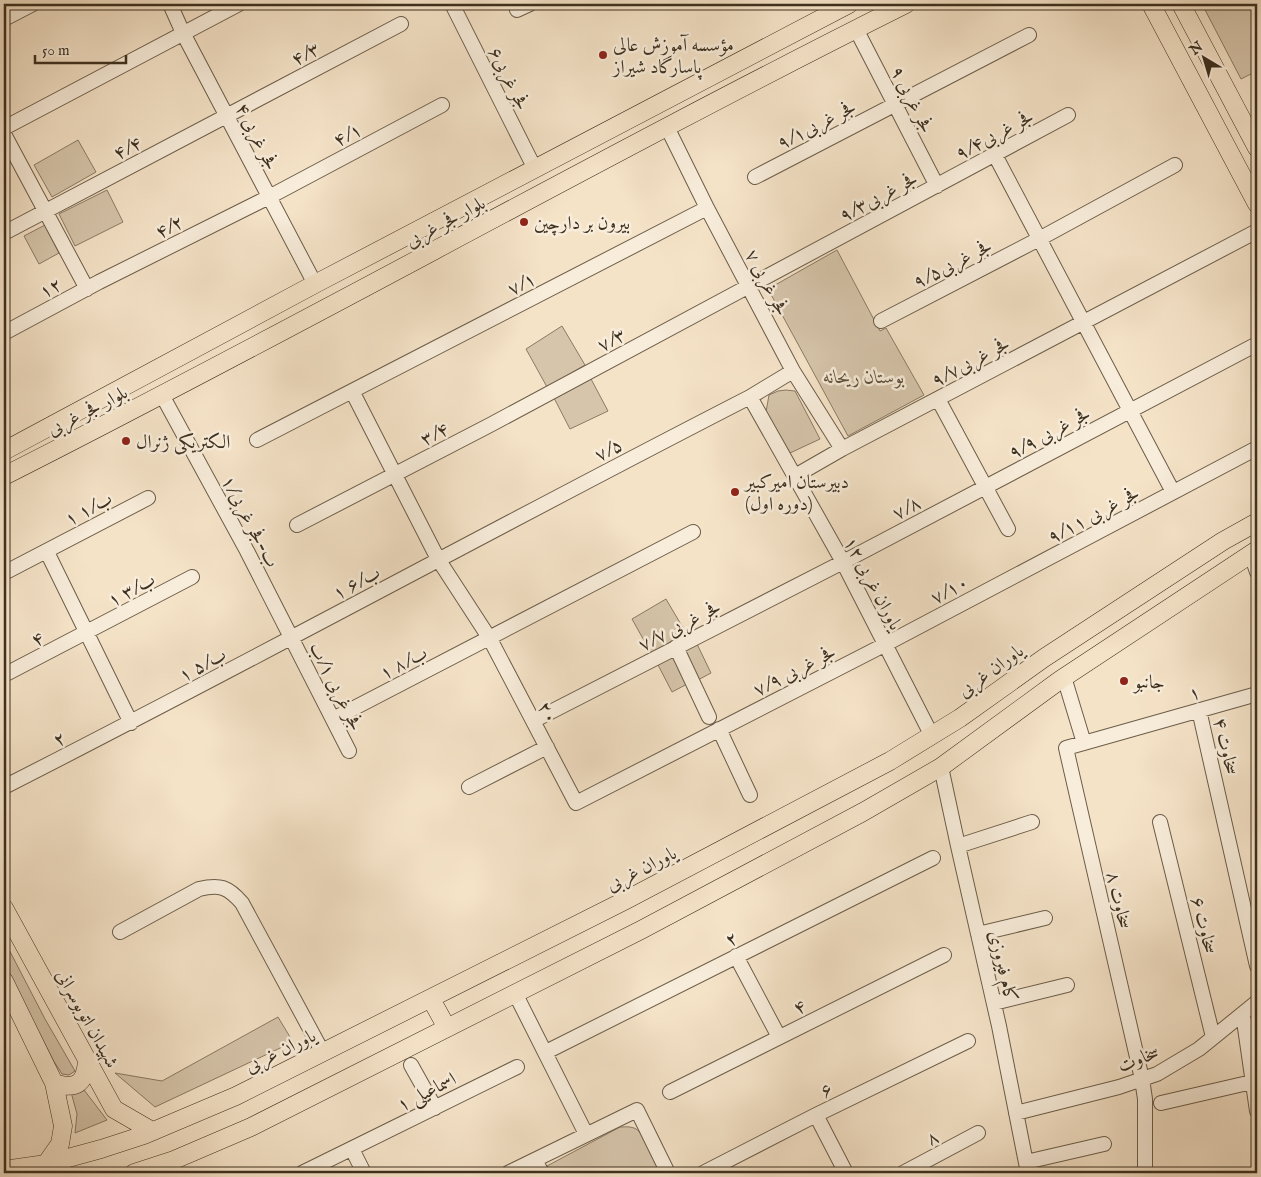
<svg xmlns="http://www.w3.org/2000/svg" width="1261" height="1177" font-family="'IM FELL English',Amiri,serif">
<rect width="100%" height="100%" fill="#f5e3c8"/>
<filter id="stains"><feTurbulence type="fractalNoise" baseFrequency=".004" numOctaves="4"/><feColorMatrix values="0 0 0 0 .2 0 0 0 0 .09 0 0 0 0 .02 0 0 0 .5 -.17"/></filter>
<radialGradient id="worn" r=".72"><stop offset=".6" stop-color="#630" stop-opacity="0"/><stop offset="1" stop-color="#630" stop-opacity=".3"/></radialGradient>
<path fill="#d6c5ab" stroke="#8a7a65" d="M1202,4H1257V71L1241,79Z
M78,140L96,172L52,197L34,165Z
M107,190L123,222L75,246L59,214Z
M45,225L59,253L39,264L24,236Z
M837,250L880,331L886,328L924,395L848,436L768,289Z
M562,326L585,365L547,387L526,349Z
M591,379L608,411L570,429L554,398Z
M786,390L795,391L820,439L790,453L766,412L769,395L778,391Z
M666,599L686,633L651,653L632,619Z
M696,642L711,673L696,681L681,649Z
M673,654L689,683L672,692L657,663Z
M4,940L45,1019L75,1071L69,1075L62,1074L53,1060L4,963Z
M278,1017L293,1042L155,1107L115,1073L162,1081Z
M81,1086L107,1120L75,1133L77,1114L71,1092Z
M620,1127C625,1127 631,1126 636,1129C645,1134 656,1163 661,1173H551L547,1166Z"/>
<g fill="none" stroke-linecap="round" stroke-linejoin="round">
<defs>
<path id="minor" d="M170,4L183,33L315,284
M452,4L535,169
M517,10L530,4
M4,19L33,4
M856,29L937,186
M667,127L707,208L793,371L842,449
M4,128L239,4
M4,134L87,289
M995,155L1173,492
M755,177L1029,35
M4,233L401,24
M881,321L1039,239L1175,165
M4,333L99,282L269,197L442,105
M352,391L438,559L490,639L576,803L886,644L1257,448
M162,395L247,551L349,751
M750,397L843,562L932,736
M938,399L1008,529
M257,440L707,208
M795,476L842,449L1257,231
M297,525L490,425L1068,115
M47,552L131,723
M1251,554L1257,572
M4,573L148,498
M676,647L709,717
M4,675L192,577
M1064,677L1084,743
M1199,710L1257,966
M333,719L693,532
M533,721L843,562L1257,344
M719,729L750,795
M941,767L958,846L999,1026L1028,1173
M4,787C254,660 500,525 750,397L793,371
M469,787L547,747
M1160,822L1213,1037
M958,846L1032,822
M120,932L199,889C220,884 228,887 242,903L323,1053
M978,934L1045,918
M736,956L779,1037
M515,993L586,1134
M994,1003L1067,985
M1243,1014L1257,1111
M546,1052L933,858
M411,1065L435,1108
M670,1092L944,955
M1161,1103L1252,1082
M1016,1113L1119,1087L1157,1074L1199,1049L1257,1002
M816,1115L846,1173
M352,1149L364,1173
M535,1160L542,1173
M1026,1162L1104,1144
M302,1173L517,1067
M508,1173L637,1110L668,1173
M703,1173L816,1115L968,1041
M903,1173L978,1133
M1145,1173V1099L1142,1079L1066,748L1257,694"/>
<path id="major" d="M1151,4L1257,204
M1181,4L1257,148
M4,451L315,284L849,4
M4,476C307,323 602,156 906,4
M4,908L114,1109L152,1131
M4,981L54,1083L63,1126L60,1144L46,1164
M431,999L447,1028
M54,1083C76,1090 85,1084 87,1061
M4,1170L46,1164L101,1149L144,1135L236,1096L626,900L890,761L960,718L1044,658L1223,541L1257,522
M134,1173L174,1160L251,1127L641,930L863,812L941,767L1060,680L1257,550"/>
</defs>
<use href="#minor" stroke="#6c5d49" stroke-width="16"/>
<use href="#major" stroke="#3e301f" stroke-width="19"/>
<use href="#minor" stroke="#f8eddb" stroke-width="14"/>
<use href="#major" stroke="#f5e3c8" stroke-width="18"/>
</g>
<g fill="#8f2418" stroke="#f8eddb" stroke-width="2">
<circle cx="603" cy="55" r="5"/>
<circle cx="524" cy="222" r="5"/>
<circle cx="126" cy="441" r="5"/>
<circle cx="735" cy="492" r="5"/>
<circle cx="1124" cy="681" r="5"/>
</g>
<g text-anchor="middle" stroke-width="5" stroke-linejoin="round" paint-order="stroke">
<g font-size="19" fill="#3e301f" stroke="#f8eddb" text-anchor="start">
<text x="613" y="51">مؤسسه آموزش عالی<tspan x="613" dy="22">پاسارگاد شیراز</tspan></text>
<text x="534" y="229">بیرون بر دارچین</text>
<text x="136" y="448">الکتریکی ژنرال</text>
<text x="745" y="488">دبیرستان امیرکبیر<tspan x="745" dy="22">(دوره اول)</tspan></text>
<text x="1134" y="688">جانبو</text>
</g>
<g font-size="19" fill="#3e301f" stroke="#f8eddb">
<text transform="translate(305 53) rotate(-28)" y="7">۴/۳</text>
<text transform="translate(510 78) rotate(63)" y="7">فجر غربی۶</text>
<text transform="translate(913 99) rotate(63)" y="7">۹ فجر غربی</text>
<text transform="translate(816 124) rotate(-27)" y="7">فجر غربی۹/۱</text>
<text transform="translate(347 134) rotate(-28)" y="7">۴/۱</text>
<text transform="translate(994 134) rotate(-28)" y="7">فجر غربی۹/۴</text>
<text transform="translate(258 136) rotate(63)" y="7">۴ فجر غربی</text>
<text transform="translate(127 147) rotate(-28)" y="7">۴/۴</text>
<text transform="translate(878 196) rotate(-28)" y="7">فجر غربی۹/۳</text>
<text transform="translate(445 221) rotate(-28)" y="7">بلوار فجر غربی</text>
<text transform="translate(169 226) rotate(-27)" y="7">۴/۲</text>
<text transform="translate(952 263) rotate(-27)" y="7">فجر غربی۹/۵</text>
<text transform="translate(768 282) rotate(62)" y="7">۷ فجر غربی</text>
<text transform="translate(521 283) rotate(-27)" y="7">۷/۱</text>
<text transform="translate(50 287) rotate(-28)" y="7">۱۲</text>
<text transform="translate(611 339) rotate(-28)" y="7">۷/۳</text>
<text transform="translate(970 361) rotate(-28)" y="7">فجر غربی۹/۷</text>
<text transform="translate(87 410) rotate(-27)" y="7">بلوار فجر غربی</text>
<text transform="translate(1049 432) rotate(-28)" y="7">۹/۹ فجر غربی</text>
<text transform="translate(434 433) rotate(-28)" y="7">۳/۴</text>
<text transform="translate(608 449) rotate(-27)" y="7">۷/۵</text>
<text transform="translate(906 507) rotate(-28)" y="7">۷/۸</text>
<text transform="translate(88 508) rotate(-28)" y="7">۱ ب/۱</text>
<text transform="translate(1093 514) rotate(-28)" y="7">۹/۱۱ فجر غربی</text>
<text transform="translate(251 521) rotate(62)" y="7">۱/ب-فجر غربی</text>
<text transform="translate(356 582) rotate(-28)" y="7">۱ ب/۶</text>
<text transform="translate(874 583) rotate(62)" y="7">۱۲ یاوران غربی</text>
<text transform="translate(131 589) rotate(-28)" y="7">۱ ب/۳</text>
<text transform="translate(949 589) rotate(-28)" y="7">۷/۱۰</text>
<text transform="translate(679 625) rotate(-27)" y="7">۷/۷ فجر غربی</text>
<text transform="translate(37 638) rotate(-27)" y="7">۴</text>
<text transform="translate(403 662) rotate(-27)" y="7">۱ ب/۸</text>
<text transform="translate(202 664) rotate(-28)" y="7">۱ ب/۵</text>
<text transform="translate(794 670) rotate(-27)" y="7">۷/۹ فجر غربی</text>
<text transform="translate(990 670) rotate(-36)" y="7">یاوران غربی</text>
<text transform="translate(337 686) rotate(63)" y="7">فجر غربی ۱/ب</text>
<text transform="translate(1194 692) rotate(-15)" y="7">۱</text>
<text transform="translate(549 712) rotate(62)" y="7">۲۰</text>
<text transform="translate(59 738) rotate(-27)" y="7">۲</text>
<text transform="translate(1227 746) rotate(77)" y="7">سخاوت ۴</text>
<text transform="translate(641 868) rotate(-27)" y="7">یاوران غربی</text>
<text transform="translate(1120 900) rotate(77)" y="7">سخاوت ۸</text>
<text transform="translate(1205 925) rotate(76)" y="7">سخاوت ۶</text>
<text transform="translate(731 938) rotate(-27)" y="7">۲</text>
<text transform="translate(1004 966) rotate(77)" y="7">کام فیروزی</text>
<text transform="translate(799 1006) rotate(-27)" y="7">۴</text>
<text transform="translate(88 1018) rotate(61)" y="7">شهیدان اتوبوسرانی</text>
<text transform="translate(280 1050) rotate(-26)" y="7">یاوران غربی</text>
<text transform="translate(1138 1058) rotate(-22)" y="7">سخاوت</text>
<text transform="translate(826 1089) rotate(-26)" y="7">۶</text>
<text transform="translate(426 1091) rotate(-27)" y="7">اسماعیلی ۱</text>
<text transform="translate(932 1137) rotate(-28)" y="7">۸</text>
</g>
<g font-size="19" font-style="italic" fill="#5c4e3b" stroke="#f8eddb">
<text x="864" y="383">بوستان ریحانه</text>
</g>
</g>
<rect width="1261" height="1177" fill="none" stroke="#f5e3c8" stroke-width="20"/>
<rect x="5" y="5" width="1251" height="1167" fill="none" stroke="#3e301f" stroke-width="2.5"/>
<rect x="10" y="10" width="1241" height="1157" fill="none" stroke="#3e301f"/>
<g transform="translate(1204 58) rotate(322)" stroke="#f8eddb" stroke-width="4" paint-order="stroke">
<path d="M0-4L9 19L0 12L-9 19Z" fill="#3e301f"/>
<text y="-8" font-size="14" font-weight="bold" text-anchor="middle" fill="#3e301f">N</text>
</g>
<path d="M35 55v8h91v-8" fill="none" stroke="#3e301f" stroke-width="2.5"/>
<text x="42" y="55" font-size="15" fill="#3e301f" stroke="#f8eddb" stroke-width="4" paint-order="stroke">50 m</text>
<rect width="100%" height="100%" filter="url(#stains)"/>
<rect width="100%" height="100%" fill="url(#worn)"/>
</svg>
